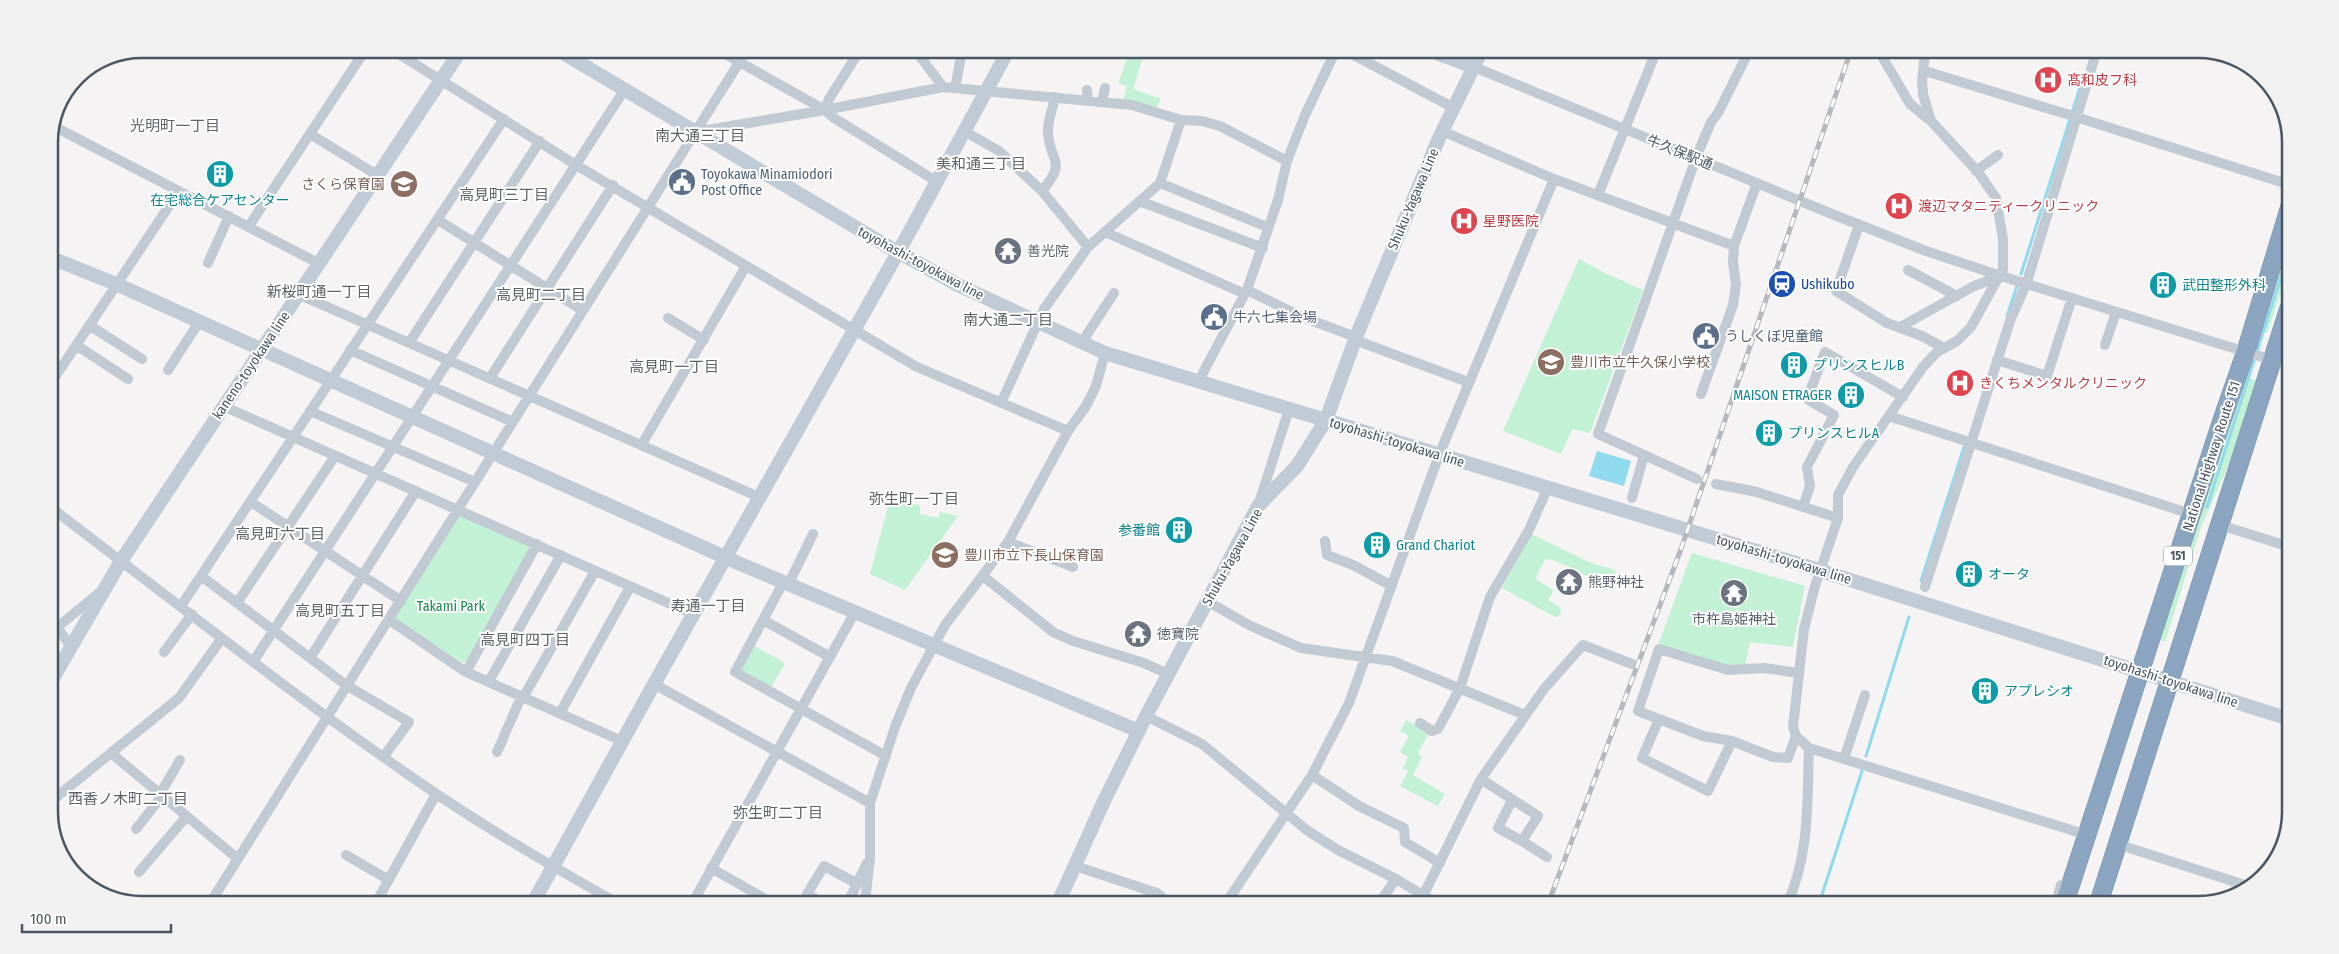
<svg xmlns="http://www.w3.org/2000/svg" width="2339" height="954" font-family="'Fira Sans Condensed','Noto Sans JP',sans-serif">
<rect width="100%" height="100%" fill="#f5f3f3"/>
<path fill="#c3f1d5" d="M1112,51L1144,53L1133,89L1161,99L1156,109L1123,101L1127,86L1118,83L1129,54L1127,56Z
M2289,220V268L2267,333L2256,329Z
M1579,259L1605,273L1643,290L1590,433L1572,429L1561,454L1503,431Z
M2246,377L2256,380L2233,455L2200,530L2165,642L2156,639Z
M890,499L920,505V514L938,518L940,512L958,516L905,590L870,574Z
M463,517L529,545L530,549L466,662H462L395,620V617L458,518Z
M1531,534L1591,563L1615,570L1616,575L1608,590C1598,592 1595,584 1589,578C1579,570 1562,564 1550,559L1545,560L1536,577L1537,580L1552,589L1553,592L1548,600L1561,608L1560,615L1555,617L1502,588Z
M1692,553L1805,586L1793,647L1750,642L1745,667L1728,666L1658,645Z
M753,645L785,663L771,688L740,670Z
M1406,720L1429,733L1418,753L1422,757L1413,775L1445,794L1438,806L1400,786L1408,771L1403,769L1408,757L1400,752L1409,736L1400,731Z"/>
<path fill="#90daee" d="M1597,451L1631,461L1624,486L1589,476Z"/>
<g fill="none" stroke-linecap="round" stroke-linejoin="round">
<path stroke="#90daee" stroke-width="3" d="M2021,274L2083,78
M2007,316L2017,286
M2207,507L2289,252
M1921,581L1964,447
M1866,756L1909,617
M1819,904L1862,771"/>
<defs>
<path id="highway" d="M2064,905L2221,423L2246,351L2290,206
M2098,905L2289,308"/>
</defs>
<use href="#highway" stroke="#7690ad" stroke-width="19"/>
<path stroke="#c1cad2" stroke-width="10" d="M391,49L576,165L917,367L1068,431
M718,50L825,110L834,118L936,181
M916,51L943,87
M1348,52L1454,108
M1880,53L1910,104L1931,121
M1474,67L1832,214L1926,251L2001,276L2288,365
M1925,71L2076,117L2290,185
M955,88L962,51
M1087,90L1088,101
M1102,102L1105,88
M825,110L829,99L860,50
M53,126L318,263
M964,131L999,151L1042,191L1088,247
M1442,131L1554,179L1734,246
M695,132L825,110L943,87L1132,105L1181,120L1202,121L1220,126L1287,161
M310,134L377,175
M1976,171L1998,155
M1160,183L1267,227
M2286,184L2290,171
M1042,191C1068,159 1050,164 1048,133C1047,122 1053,108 1055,97
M1598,195L1656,52
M1142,202L1263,248
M438,220L582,310
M1859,225L1836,291L1887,323L1922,336L1944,348
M249,226L366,49
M1105,232L1245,294
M208,263L229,216
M1908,270L1957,296
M1247,290L1302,317L1356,337
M298,294L759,497
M668,318L704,340
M89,325L142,359
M1900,327L1974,286L2001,276
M1355,340L1468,382
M1082,342L1114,293
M409,343L540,141
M76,345L128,379
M2105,345L2116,312
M350,350L513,422
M1997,360L2047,376L2072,298
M168,370L199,322
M490,378L613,185
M1198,382L1247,290L1278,200L1287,161L1305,115L1335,52
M49,386L179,191
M1701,394L1733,305L1736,285L1733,262L1734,246L1757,183
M1001,403L1044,309L1088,247L1160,183L1181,120
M223,406L693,614
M310,411L475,482
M1889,416L2191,514
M642,444L746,266
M1697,479L1598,434L1696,158L1711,122L1718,113L1748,53
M1716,484L1757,492L1838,518
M1632,498L1644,455
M251,502L401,601
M1259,503L1289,409
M49,506C176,603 303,703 435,793C493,832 553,867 614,901
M1803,507L1810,486L1807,467L1834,415L1807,399L1825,352L1903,397
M2220,525L2287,546
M1325,541L1327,555L1353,565L1392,586
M1008,542L1073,567
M201,576L346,685L409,722L384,756
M983,576L1053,632L1073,641L1144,663L1168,674
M784,581L735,672L886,756
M789,583L813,534
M1925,587L2010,321L2027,282L2096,53
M1207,601L1249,625L1301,648L1392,661L1525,715
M237,603L335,456
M181,606L504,119
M388,619L466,672L622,741
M763,620L830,657
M57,627L71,647
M49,634L100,592
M164,652L192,614
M310,658L416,491
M253,662L625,89
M466,672L537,544
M489,681L561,555
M654,684L870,803
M524,696L595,571
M560,713L630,587
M1146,716L1202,744L1308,831L1338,850L1396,879L1436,903
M1659,719L1642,758L1708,791L1732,741
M1420,723L1432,731L1438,729L1460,688L1490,597L1529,530L1548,487
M1796,736L1788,758L1773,757L1732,741L1703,736L1638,711L1659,649L1728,670L1764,668L1799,673
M1809,748L2087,835
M497,752L522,695
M111,753L238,859
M1844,759L1865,695
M1312,775L1359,806L1404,828L1405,842L1440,863
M1481,779L1538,816L1522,841L1547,857
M160,794L180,760
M1512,800L1498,828L1522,841
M49,803L179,698L222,638
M136,829L162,796
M2117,844L2251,887
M346,855L389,880
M1075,866L1157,893L1168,903
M711,868L762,897
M139,872L186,817
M1423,896L1481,779L1544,689L1583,645L1632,664
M212,900L747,50
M377,901L436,794
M693,902L855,612
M821,902L807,894L824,866L856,883
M848,902L867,863
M865,902L870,858V803L895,727L911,688L945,625L1008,542L1068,431L1086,406L1096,386L1105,353
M1226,903L1312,775L1349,703L1439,455L1554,179
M1379,903L1396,879
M1787,904C1810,855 1807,800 1809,748L1796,736L1793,727L1804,629L1815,586L1838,518V495L1853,467L1923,367L1937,352L1957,341L1971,327L2003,269V239L1996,198L1978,172L1931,121L1923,94L1922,81L1925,53
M2055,905L2061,885L2072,883"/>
<path stroke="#c1cbd6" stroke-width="14" d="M558,50L887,246L960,286L1105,353L1806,566L2286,718
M1433,52L1474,67
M49,257L116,284L738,563L1139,731
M49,685L121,561L461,50
M534,901L654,684L905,240L1008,51
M1058,903L1104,801L1146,716L1258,506L1297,466L1326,420L1356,337L1439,138L1481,52"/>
<use href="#highway" stroke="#8ba5c1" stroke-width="18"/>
<defs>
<path id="rail" d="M1548,904L1681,549L1850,53"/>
</defs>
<use href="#rail" stroke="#b5b8bd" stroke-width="5"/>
<use href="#rail" stroke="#fff" stroke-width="3" stroke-dasharray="9" stroke-linecap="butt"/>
</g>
<defs>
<symbol id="hospital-disc" viewBox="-11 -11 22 22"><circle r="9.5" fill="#e0444e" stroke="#fff"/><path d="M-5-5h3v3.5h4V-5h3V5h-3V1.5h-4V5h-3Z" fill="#fff"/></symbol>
<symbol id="building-disc" viewBox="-11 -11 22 22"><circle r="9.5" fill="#0f9aa8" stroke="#fff"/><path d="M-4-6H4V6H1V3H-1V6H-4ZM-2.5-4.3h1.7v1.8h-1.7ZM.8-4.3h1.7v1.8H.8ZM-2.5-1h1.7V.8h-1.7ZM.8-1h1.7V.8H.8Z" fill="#fff"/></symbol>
<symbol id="civic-disc" viewBox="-11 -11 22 22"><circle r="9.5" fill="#5c6f8a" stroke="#fff"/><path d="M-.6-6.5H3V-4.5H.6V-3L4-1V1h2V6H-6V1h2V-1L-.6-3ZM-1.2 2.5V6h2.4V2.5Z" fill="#fff"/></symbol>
<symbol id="school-disc" viewBox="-11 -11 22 22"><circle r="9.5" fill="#8d6e63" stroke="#fff"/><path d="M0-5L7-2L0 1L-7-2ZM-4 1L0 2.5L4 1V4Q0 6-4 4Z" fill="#fff"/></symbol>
<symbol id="temple-disc" viewBox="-11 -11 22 22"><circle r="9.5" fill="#6b7280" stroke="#fff"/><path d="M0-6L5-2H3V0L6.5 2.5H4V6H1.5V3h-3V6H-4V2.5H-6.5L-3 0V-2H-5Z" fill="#fff"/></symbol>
<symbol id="station-disc" viewBox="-11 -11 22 22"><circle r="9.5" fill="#1a4fb4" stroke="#fff"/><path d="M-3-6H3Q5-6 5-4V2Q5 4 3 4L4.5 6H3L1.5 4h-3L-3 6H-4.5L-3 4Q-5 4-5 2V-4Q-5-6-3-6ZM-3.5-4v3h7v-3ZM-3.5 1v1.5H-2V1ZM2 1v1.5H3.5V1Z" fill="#fff"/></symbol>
</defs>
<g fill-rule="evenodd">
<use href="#hospital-disc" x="2032" y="64" width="32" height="32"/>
<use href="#building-disc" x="204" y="158" width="32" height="32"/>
<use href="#civic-disc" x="666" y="166" width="32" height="32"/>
<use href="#school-disc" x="388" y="168" width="32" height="32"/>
<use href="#hospital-disc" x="1883" y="190" width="32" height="32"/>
<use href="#hospital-disc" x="1448" y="205" width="32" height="32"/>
<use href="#temple-disc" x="992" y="235" width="32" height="32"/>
<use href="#station-disc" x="1766" y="268" width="32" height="32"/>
<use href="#building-disc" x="2147" y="269" width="32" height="32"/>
<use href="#civic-disc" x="1198" y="301" width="32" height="32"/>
<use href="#civic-disc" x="1690" y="320" width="32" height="32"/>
<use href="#school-disc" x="1535" y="346" width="32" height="32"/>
<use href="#building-disc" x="1778" y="349" width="32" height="32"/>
<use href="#hospital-disc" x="1944" y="367" width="32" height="32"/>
<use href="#building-disc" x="1835" y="379" width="32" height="32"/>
<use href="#building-disc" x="1753" y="417" width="32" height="32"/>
<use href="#building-disc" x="1163" y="514" width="32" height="32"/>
<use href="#building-disc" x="1361" y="529" width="32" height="32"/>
<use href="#school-disc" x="929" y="539" width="32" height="32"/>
<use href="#building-disc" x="1953" y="558" width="32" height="32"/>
<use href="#temple-disc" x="1553" y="566" width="32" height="32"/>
<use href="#temple-disc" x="1718" y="577" width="32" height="32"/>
<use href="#temple-disc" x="1122" y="618" width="32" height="32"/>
<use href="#building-disc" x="1969" y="675" width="32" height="32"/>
</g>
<g text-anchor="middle" stroke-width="4" stroke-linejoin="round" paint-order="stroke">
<rect fill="#fff" stroke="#808990" stroke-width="1" x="2164" y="546.5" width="28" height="19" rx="4"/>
<g font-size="12" font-weight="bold" fill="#4a5661">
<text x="2178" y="560">151</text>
</g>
<g font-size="14" fill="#be3a42" stroke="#fff" text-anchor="start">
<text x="2067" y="85">髙和皮フ科</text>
<text x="1918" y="211">渡辺マタニティークリニック</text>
<text x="1483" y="226">星野医院</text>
<text x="1979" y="388">きくちメンタルクリニック</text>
</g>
<g font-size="14" fill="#4a5661" stroke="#fff">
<text transform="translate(1680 152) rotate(22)" y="5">牛久保駅通</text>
<text transform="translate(1413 199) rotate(-67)" y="5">Shuku-Yagawa Line</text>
<text transform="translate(921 263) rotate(28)" y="5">toyohashi-toyokawa line</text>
<text transform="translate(251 365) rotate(-56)" y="5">kaneno-toyokawa line</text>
<text transform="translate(1397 442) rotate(17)" y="5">toyohashi-toyokawa line</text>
<text transform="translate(2211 456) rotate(-72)" y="5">National Highway Route 151</text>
<text transform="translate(1232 557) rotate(-61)" y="5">Shuku-Yagawa Line</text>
<text transform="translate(1784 559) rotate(17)" y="5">toyohashi-toyokawa line</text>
<text transform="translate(2171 681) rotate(18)" y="5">toyohashi-toyokawa line</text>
</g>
<g font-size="14" fill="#4e5e75" stroke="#fff" text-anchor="start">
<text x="701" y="179">Toyokawa Minamiodori<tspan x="701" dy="16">Post Office</tspan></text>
<text x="1233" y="322">牛六七集会場</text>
<text x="1725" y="341">うしくぼ児童館</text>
</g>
<g font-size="14" fill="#785e54" stroke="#fff" text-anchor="start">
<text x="385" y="189" text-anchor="end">さくら保育園</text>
<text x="1570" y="367">豊川市立牛久保小学校</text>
<text x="964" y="560">豊川市立下長山保育園</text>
</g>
<g font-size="14" fill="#0d838f" stroke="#fff" text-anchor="start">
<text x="220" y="205" text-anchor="middle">在宅総合ケアセンター</text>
<text x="2182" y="290">武田整形外科</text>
<text x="1813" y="370">プリンスヒルB</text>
<text x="1832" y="400" text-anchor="end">MAISON ETRAGER</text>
<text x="1788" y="438">プリンスヒルA</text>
<text x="1160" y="535" text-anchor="end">参番館</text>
<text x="1396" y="550">Grand Chariot</text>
<text x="1988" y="579">オータ</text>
<text x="2004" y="696">アプレシオ</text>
</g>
<g font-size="14" fill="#5b616d" stroke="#fff" text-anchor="start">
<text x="1027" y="256">善光院</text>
<text x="1588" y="587">熊野神社</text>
<text x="1734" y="624" text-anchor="middle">市杵島姫神社</text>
<text x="1157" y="639">徳寶院</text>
</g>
<g font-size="14" fill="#164399" stroke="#fff" text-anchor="start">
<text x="1801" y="289">Ushikubo</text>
</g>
<g font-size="14" fill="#17864f" stroke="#fff">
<text x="451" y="611">Takami Park</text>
</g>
<g font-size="15" fill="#5f6368" stroke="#fff">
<text x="175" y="131">光明町一丁目</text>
<text x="700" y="141">南大通三丁目</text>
<text x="981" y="169">美和通三丁目</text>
<text x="504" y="200">高見町三丁目</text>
<text x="319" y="297">新桜町通一丁目</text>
<text x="541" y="300">高見町二丁目</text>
<text x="1008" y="325">南大通二丁目</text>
<text x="674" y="372">高見町一丁目</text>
<text x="914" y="504">弥生町一丁目</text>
<text x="280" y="539">高見町六丁目</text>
<text x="708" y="611">寿通一丁目</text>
<text x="340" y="616">高見町五丁目</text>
<text x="525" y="645">高見町四丁目</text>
<text x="128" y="804">西香ノ木町二丁目</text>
<text x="778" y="818">弥生町二丁目</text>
</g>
</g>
<path d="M0 0H2339V954H0ZM142 58H2198A84 84 0 0 1 2282 142V812A84 84 0 0 1 2198 896H142A84 84 0 0 1 58 812V142A84 84 0 0 1 142 58Z" fill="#f1f1f2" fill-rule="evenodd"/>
<path fill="none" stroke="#4a5661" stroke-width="2.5" d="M142 58H2198A84 84 0 0 1 2282 142V812A84 84 0 0 1 2198 896H142A84 84 0 0 1 58 812V142A84 84 0 0 1 142 58Z"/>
<path d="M22 924v8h149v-8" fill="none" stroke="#4a5661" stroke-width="2.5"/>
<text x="30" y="924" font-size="15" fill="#4a5661" stroke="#ffffff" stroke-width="4" paint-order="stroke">100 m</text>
</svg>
